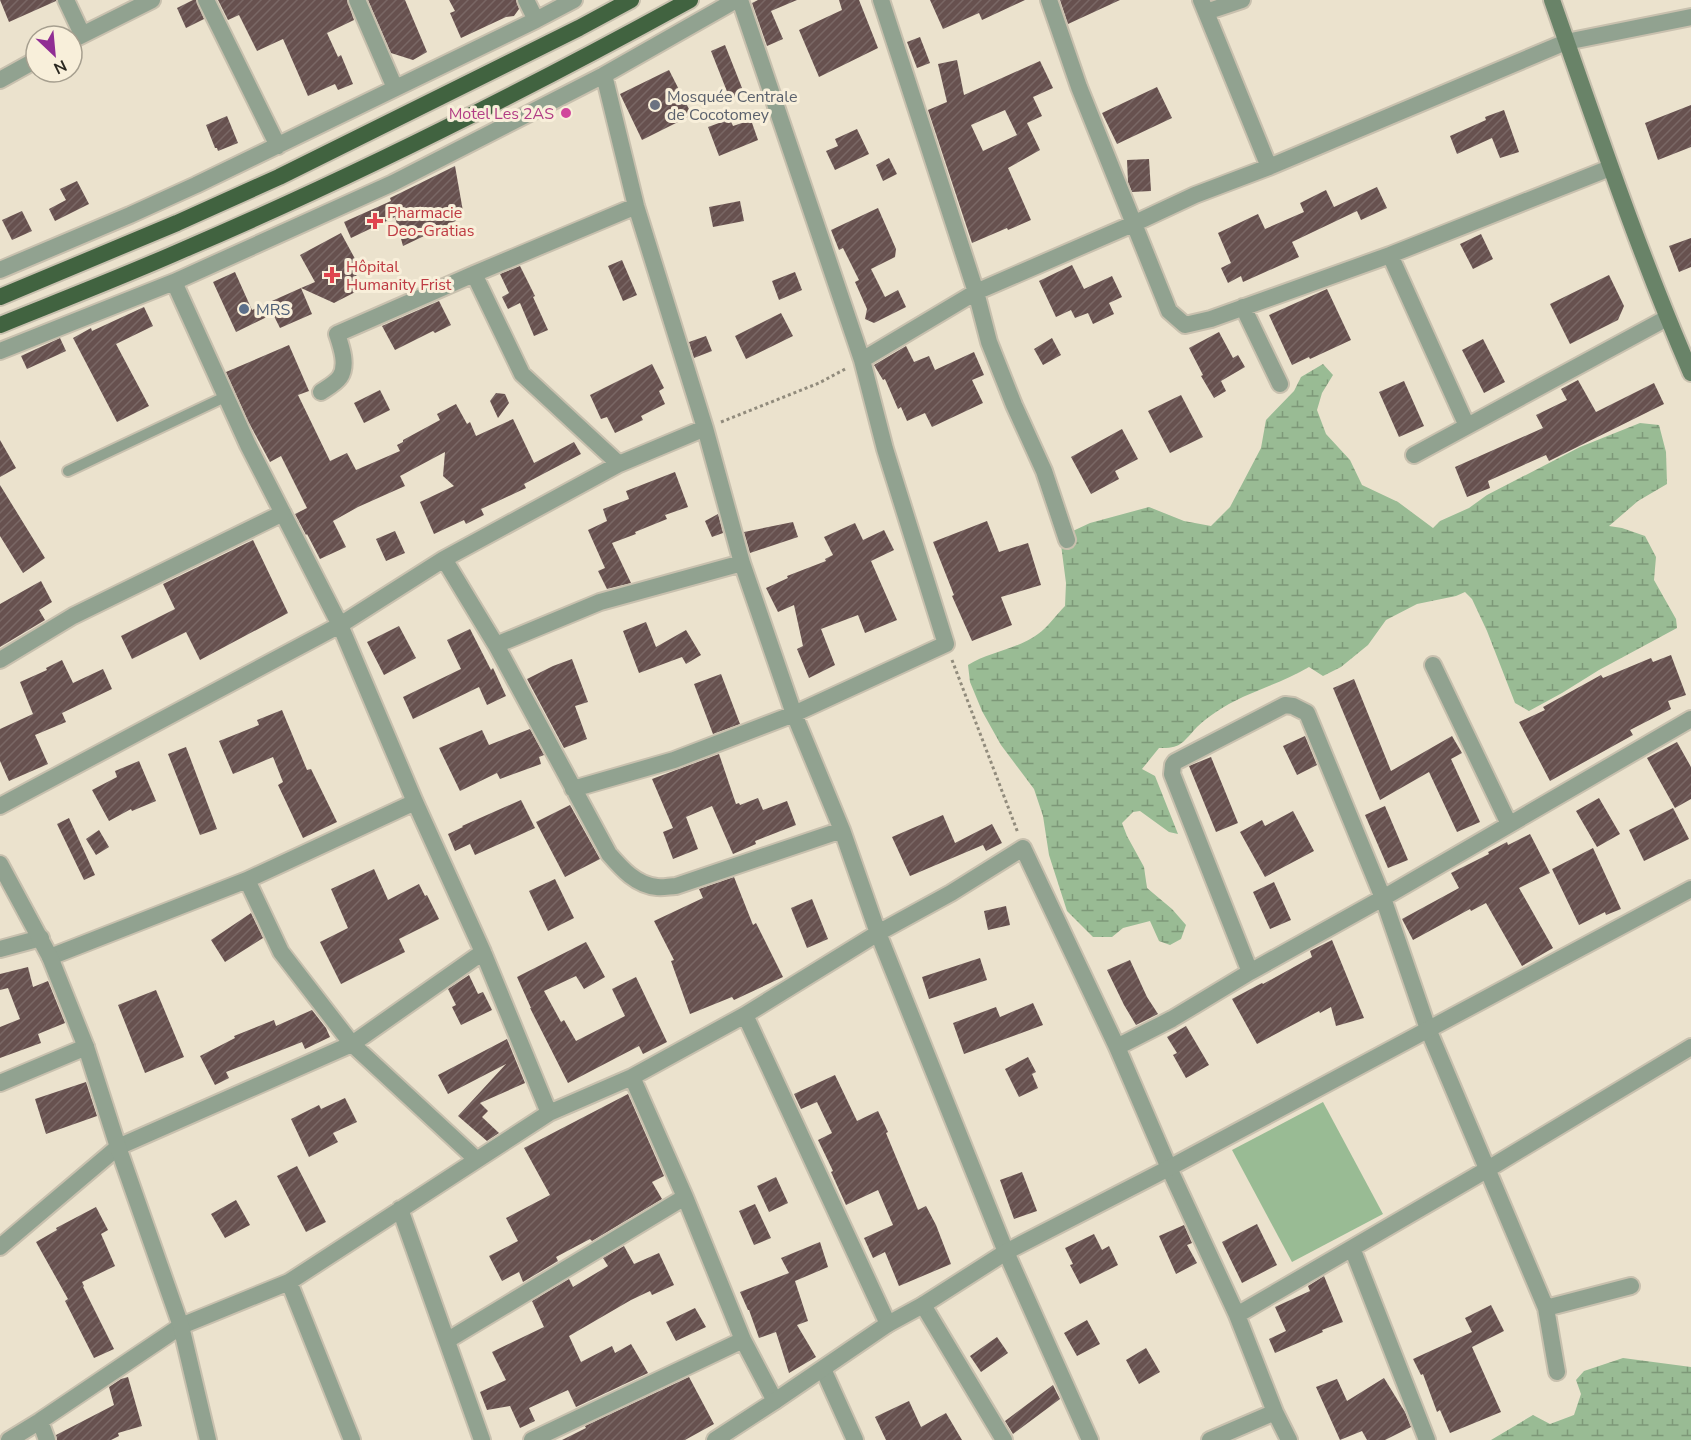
<svg xmlns="http://www.w3.org/2000/svg" width="1691" height="1440" font-family="'Nunito Sans',sans-serif">
<defs>
<pattern id="wetland-marsh" width="20" height="14" patternUnits="userSpaceOnUse" patternTransform="scale(1.5)"><rect width="20" height="14" fill="#99bb94"/><path d="M1 5h8M5 5V1M11 12h8M15 12V8" fill="none" stroke="#7d9878"/></pattern>
<pattern id="building-hatch" width="6" height="6" patternUnits="userSpaceOnUse" patternTransform="scale(1.5)"><rect width="6" height="6" fill="#67514f"/><path d="M-1 1l2-2M0 6l6-6M5 7l2-2" fill="none" stroke="#796765"/></pattern>
</defs>
<rect width="100%" height="100%" fill="#ebe2cd"/>
<path fill="url(#wetland-marsh)" d="M1323,364L1333,375L1322,393L1317,410L1326,434L1350,460L1362,485L1398,502L1433,528L1440,521L1469,508L1487,495L1580,447L1640,423L1659,425L1666,452L1667,484L1638,501L1609,526L1622,528L1645,536L1656,557L1654,580L1676,619L1677,628L1599,670L1562,693L1529,711L1515,703L1487,631L1472,599L1465,592L1456,596L1417,604L1386,620L1368,645L1341,667L1323,676L1309,667C1279,685 1245,692 1216,712C1210,716 1203,721 1197,727C1183,742 1181,749 1159,748L1142,769L1155,776L1178,834L1169,832L1140,811L1133,812L1122,823L1127,836L1144,867L1147,888L1172,909L1186,925L1181,939L1170,945L1159,941L1150,921L1123,928L1112,937H1093L1067,911L1049,855L1043,816L1034,789L1001,745L982,711L970,682L968,665C989,652 1018,649 1038,634C1048,627 1056,615 1065,606L1066,583L1060,537L1090,523L1149,507L1184,521L1211,526L1230,507L1261,448L1266,420L1294,391L1301,377Z
M1623,1358L1691,1367V1440H1491L1533,1415L1550,1424L1574,1415L1581,1394L1576,1380L1584,1371Z"/>
<path fill="#99bb94" d="M1323,1102L1383,1214L1292,1262L1232,1150Z"/>
<path fill="url(#building-hatch)" fill-rule="evenodd" d="M0,0H56V1L9,22Z
M193,0H196L204,19L186,28L177,8Z
M218,0H347L354,20L327,33L338,57L341,55L353,84L338,90L335,84L308,96L283,39L257,51L239,15L228,20Z
M368,0H405L427,52L413,60L391,53Z
M449,0H516L519,9L514,16L506,17L461,38L450,13L455,11Z
M758,0H797L771,11L783,39L767,46L752,3Z
M839,0H859L878,48L819,77L799,30L842,10Z
M930,0H1025L982,20L979,13L943,29Z
M1060,0H1120L1068,24Z
M920,37L930,63L917,68L907,42Z
M725,45L744,93L730,99L711,51Z
M957,60L964,95L1040,61L1053,88L1033,97L1042,116L1027,123L1040,150L1008,168L1031,220L1008,230L1007,228L972,243L928,110L947,102L938,64ZM1005,110L1017,135L983,151L971,125Z
M669,70L692,115L642,140L620,94Z
M1157,87L1172,118L1117,144L1102,113Z
M1691,105V147L1658,160L1645,123Z
M1504,110L1519,152L1500,158L1492,138L1457,154L1450,136L1486,120L1485,117Z
M227,116L238,143L218,151L217,148H215L206,125Z
M730,119L733,126L751,120L758,140L719,156L708,127Z
M857,129L869,154L835,170L826,151L838,146L835,139Z
M889,158L897,174L883,181L876,165Z
M1149,159L1151,191L1132,192L1128,182L1127,160Z
M455,166L464,217L403,246L395,217L351,238L344,222L391,201L390,198Z
M77,181L89,204L55,221L49,209L66,200L60,189Z
M1377,187L1387,208L1361,220L1357,211L1292,242L1299,257L1243,282L1241,276L1228,283L1221,268L1231,263L1218,233L1258,214L1265,229L1304,212L1300,203L1326,190L1334,207Z
M740,201L744,221L713,227L709,207Z
M878,208L896,249L895,257L871,269L885,297L898,290L906,307L874,323L865,319L867,309L855,282L859,280L843,248L839,250L831,230Z
M22,211L32,231L12,240L2,220Z
M341,233L360,268L354,271L363,288L334,303L301,288L315,282L300,255Z
M1481,234L1493,259L1473,269L1460,244Z
M1691,238V267L1679,272L1669,246Z
M622,260L637,295L623,301L608,266Z
M1072,265L1084,289L1112,276L1122,297L1109,303L1114,314L1093,324L1088,313L1075,318L1071,310L1056,317L1039,281Z
M520,266L535,296L533,297L548,330L534,336L520,303L508,309L502,297L509,293L500,274Z
M235,272L252,310L301,288L312,314L280,328L273,314L236,332L213,282Z
M795,272L802,290L779,300L772,281Z
M1609,275L1624,306L1618,320L1570,344L1550,304Z
M1327,289L1351,340L1310,359L1309,357L1292,365L1269,315Z
M439,301L451,325L435,333L433,331L395,350L382,326Z
M144,307L153,326L116,344L149,406L117,422L73,338L91,328L92,331Z
M781,313L793,336L746,359L735,336Z
M1219,332L1233,358L1238,355L1245,367L1221,381L1226,391L1214,398L1201,376L1203,375L1189,348Z
M706,336L712,351L694,358L689,342Z
M60,338L66,351L27,369L21,356Z
M1052,338L1061,355L1043,365L1034,349Z
M1483,339L1505,382L1484,393L1462,350Z
M289,345L309,391L298,395L330,461L347,453L356,470L400,451L397,445L403,442V440L440,420L437,414L456,404L467,424L470,422L476,436L513,419L534,463L574,442L581,454L524,484L526,488L481,509L484,515L466,524L464,520L434,534L420,502L454,486L443,476L445,452L400,476L405,486L358,507L333,521L346,547L320,559L307,534L306,535L295,514L307,508L281,456L270,462L248,421L226,372Z
M906,346L914,362L929,356L935,370L974,352L984,375L972,380L983,403L932,427L925,413L907,421L901,407L898,409L885,379L883,380L874,365Z
M652,364L664,388L659,391L665,404L641,416L643,420L615,433L607,417L601,419L590,395Z
M1578,380L1596,412L1654,383L1664,404L1549,461L1546,455L1488,481L1490,488L1467,497L1455,467L1543,428L1536,415L1567,400L1561,389Z
M1404,381L1424,426L1399,437L1379,392Z
M380,390L390,410L364,423L354,403Z
M496,393L505,394L509,403L498,418L490,401Z
M1181,395L1203,437L1170,453L1148,411Z
M1122,429L1138,459L1115,471L1119,479L1091,494L1071,457Z
M0,440L16,468L0,477Z
M675,472L688,507L665,515L667,519L635,532L636,534L612,543L631,583L607,589L598,571L605,568L588,530L607,521L603,509L629,499L626,491Z
M0,485L45,558L23,573L0,536Z
M718,514L723,533L712,537L705,521Z
M987,521L999,552L1028,543L1041,585L1001,597L1012,625L972,641L952,596L954,595L933,542Z
M793,522L798,537L750,553L744,532Z
M855,523L863,540L884,530L894,550L871,561L897,620L865,633L858,615L821,629L835,665L809,678L797,649L803,646L794,605L778,612L766,588L788,578L787,576L826,561L825,559L833,555L824,537Z
M395,531L405,553L386,561L376,539Z
M253,540L288,613L200,660L186,632L132,659L121,636L175,609L163,584Z
M41,581L52,602L39,610L45,620L0,647V604Z
M646,622L656,647L686,630L701,655L686,664L682,657L639,673L623,631Z
M399,626L416,658L384,675L367,642Z
M470,629L491,670L493,668L506,696L487,705L479,687L413,719L403,697L461,669L447,640Z
M1671,655L1686,695L1668,701L1671,709L1630,730L1633,735L1550,781L1519,722L1545,710L1543,707L1601,675L1603,678L1651,658L1653,662Z
M572,659L588,702L575,706L587,739L564,748L527,679L553,666Z
M62,660L73,683L103,669L112,689L62,713L66,722L35,735L48,764L9,781L0,761V729L33,714L20,682L47,670L46,668Z
M721,674L740,724L713,734L694,684Z
M1354,679L1391,771L1452,736L1462,753L1451,759L1480,822L1457,832L1429,772L1380,800L1333,688Z
M282,710L307,770L311,769L337,822L303,838L278,785L283,782L273,757L233,774L219,741L259,725L257,720Z
M530,729L544,755L539,757L541,764L500,779L497,773L460,791L439,748L482,730L489,745Z
M1305,736L1317,765L1297,775L1283,746Z
M1677,742L1691,767V799L1675,808L1647,758Z
M186,747L217,829L200,835L168,754Z
M719,754L736,804L739,803L740,805L758,798L763,810L787,801L796,825L755,841L756,844L733,854L712,806L686,817L698,849L673,859L663,832L673,828L652,779Z
M1211,757L1238,823L1216,832L1189,766Z
M139,761L156,801L132,811L131,809L109,821L92,790L117,777L115,771Z
M1599,798L1620,834L1597,847L1576,811Z
M521,800L535,828L475,855L470,844L455,851L448,834L463,827L462,826Z
M570,805L600,859L565,877L536,822Z
M1385,806L1408,860L1388,868L1365,815Z
M1673,808L1689,839L1644,861L1629,830Z
M1293,811L1314,851L1265,877L1240,832L1262,820L1265,826Z
M943,815L955,843L992,824L1002,843L986,851L983,845L910,876L892,837Z
M69,818L95,875L84,880L57,824Z
M99,830L109,847L96,855L86,839Z
M1530,834L1550,873L1519,888L1553,948L1522,966L1486,903L1471,911L1470,909L1413,940L1402,919L1459,888L1451,873L1489,854L1488,852L1507,842L1508,845Z
M1593,848L1621,909L1606,915L1605,912L1579,925L1552,869Z
M374,869L388,900L419,884L425,896L427,895L439,919L399,939L405,952L341,984L320,942L348,928L331,889Z
M734,877L753,925L756,923L783,977L734,1000L732,997L690,1014L671,961L674,960L654,921L703,898L699,889Z
M555,879L574,918L548,931L529,891Z
M1274,882L1291,920L1270,929L1253,892Z
M812,899L828,939L807,948L791,908Z
M1006,906L1010,925L988,930L984,911Z
M251,913L263,938L225,962L211,940Z
M1332,940L1364,1018L1336,1026L1331,1007L1320,1013L1319,1011L1257,1044L1232,999L1262,983L1263,984L1312,957L1310,951Z
M586,942L605,977L584,989L576,976L544,991L561,1022L564,1020L576,1041L625,1016L612,989L636,977L667,1042L643,1054L639,1046L568,1083L530,1008H531L517,977Z
M980,958L987,980L929,999L922,977Z
M1130,960L1147,997L1158,1014L1136,1025L1124,1005L1107,970Z
M28,967L33,987L48,981L65,1023L38,1034L41,1043L0,1058V1027L20,1019L8,988L0,990V974Z
M469,975L478,994L483,992L492,1010L461,1025L452,1007L456,1005L448,989Z
M156,990L184,1057L145,1073L118,1005Z
M1033,1003L1043,1025L964,1054L953,1023L996,1007L1000,1017Z
M312,1010L326,1028L330,1037L305,1049L302,1042L226,1072L229,1078L215,1085L200,1056L235,1038L234,1036L274,1020L276,1026Z
M1186,1026L1209,1065L1186,1078L1173,1055L1177,1053L1167,1037Z
M507,1039L525,1083L480,1103L488,1111L482,1117L499,1133L487,1141L458,1116L506,1064L448,1094L438,1075Z
M1028,1057L1036,1072L1032,1074L1038,1088L1019,1097L1005,1069Z
M835,1075L857,1121L878,1111L888,1132L886,1133L918,1210L926,1206L936,1225L951,1264L899,1286L885,1252L873,1258L864,1238L893,1225L878,1190L846,1205L831,1172L833,1171L818,1140L832,1133L817,1102L801,1109L794,1094Z
M86,1082L97,1116L46,1134L35,1099Z
M628,1094L664,1176L652,1182L662,1199L592,1241L590,1239L556,1257L558,1261L523,1282L519,1272L502,1281L489,1256L518,1241L506,1218L550,1195L524,1148Z
M345,1098L357,1122L333,1133L338,1142L309,1157L291,1119L319,1105L321,1109Z
M297,1166L326,1222L306,1232L277,1176Z
M1022,1172L1037,1211L1014,1219L1000,1180Z
M776,1177L788,1203L769,1212L757,1186Z
M236,1200L250,1225L225,1238L211,1214Z
M755,1204L771,1238L754,1245L739,1211Z
M96,1207L108,1230L101,1234L115,1266L82,1282L84,1286L83,1287L114,1349L94,1358L65,1301L68,1299L36,1242L57,1230L56,1228Z
M1257,1224L1277,1265L1242,1283L1222,1242Z
M1184,1225L1192,1243L1187,1245L1197,1263L1176,1274L1159,1236Z
M1094,1234L1102,1250L1109,1246L1118,1265L1080,1284L1070,1265L1073,1264L1065,1248Z
M820,1242L828,1267L795,1281L808,1321L797,1325L816,1357L789,1373L776,1332L759,1338L749,1310H748L740,1292L789,1273L781,1258Z
M624,1246L634,1264L659,1253L674,1285L652,1295L650,1291L631,1300L569,1336L581,1362L612,1346L615,1353L631,1344L648,1373L576,1407L568,1390L529,1408L535,1421L520,1428L510,1406L487,1410L480,1392L506,1380L492,1352L544,1327L532,1301L569,1279L573,1287L608,1266L603,1258Z
M1324,1276L1343,1322L1322,1330L1323,1332L1275,1353L1269,1339L1286,1331L1275,1307L1310,1291L1308,1286Z
M1491,1305L1504,1331L1472,1347L1501,1412L1450,1433L1440,1410L1437,1412L1423,1374L1421,1375L1413,1359L1472,1332L1465,1318Z
M695,1308L706,1327L676,1341L666,1322Z
M1087,1320L1100,1344L1077,1356L1064,1333Z
M997,1337L1008,1353L981,1372L970,1356Z
M1146,1348L1160,1372L1139,1384L1126,1360Z
M128,1377L142,1426L118,1433L119,1436L111,1440H57L56,1435L114,1405L109,1387L121,1379Z
M689,1377L714,1424L685,1440H562L586,1428L585,1426Z
M1384,1378L1405,1412L1411,1427L1385,1440H1367L1362,1431L1340,1440L1316,1387L1337,1379L1347,1401Z
M1053,1385L1060,1399L1013,1434L1005,1421Z
M909,1401L921,1427L946,1413L962,1440H886L875,1417Z"/>
<g fill="none" stroke-linecap="round" stroke-linejoin="round">
<defs>
<path id="service" d="M68,471L227,396"/>
<path id="minor" d="M66,0L82,34
M206,0L278,146
M357,0L395,88
M526,0L536,20
M881,0L976,292L989,342L1014,405L1044,471L1067,540
M1049,0L1079,87L1169,311L1185,325L1211,319L1390,255L1610,168
M1201,0L1269,167
M1206,12L1242,0
M72,40L152,0
M604,75L636,206L705,428L742,563L794,714L842,830L878,933L1006,1252L1090,1440
M0,80L36,60
M1390,255L1467,426
M0,270L130,215L196,185L536,20L574,0
M474,274L522,374L619,464
M174,282L248,445L340,625L415,802L483,952L549,1113
M1243,307L1280,384
M0,351L174,282L393,183L604,75L736,0
M862,360L976,292L1133,224L1195,195L1269,167L1566,42L1691,17
M321,392C327,388 336,383 340,377C348,365 341,346 337,334L474,274L636,206
M1414,455L1667,318
M444,559L496,645L609,854C622,869 636,885 657,887C663,888 670,886 676,886L842,830
M496,645L600,602L742,563
M0,660L73,616L283,513
M1433,665L1509,824
M573,789L674,760L794,714L946,644L885,449L862,360L740,0
M0,806L340,625L444,559L619,464L705,428
M247,880L281,952L352,1044L476,1159
M0,949L41,938
M50,957L247,880L415,802
M1250,972L1172,774L1173,765L1175,762L1285,705L1293,706L1307,713L1383,898L1428,1029L1546,1308L1557,1372
M745,1015L888,1324
M1117,1047L1172,1019L1250,972L1383,898L1691,719
M632,1077L685,1197L743,1340L775,1401
M0,1083L86,1047
M400,1209L482,1440
M0,1247L118,1147L352,1044L483,952
M1352,1248L1427,1440
M289,1282L352,1440
M923,1305L1004,1440
M1546,1308L1631,1286
M1237,1315L1488,1169L1691,1047
M448,1340L685,1197
M823,1369L855,1440
M40,1421L47,1440
M9,1440L40,1421L181,1326L289,1282L549,1113L632,1077L745,1015L878,933L951,893L1023,848L1117,1047L1169,1168L1237,1315L1275,1412L1289,1440
M532,1440L743,1340
M1210,1440L1275,1412"/>
<path id="tertiary" d="M0,864L50,957L86,1047L118,1147L181,1326L208,1440
M715,1440L775,1401L888,1324L923,1305L1006,1252L1169,1168L1691,889"/>
<path id="secondary" d="M1552,0C1596,125 1638,251 1691,373"/>
<path id="trunk" d="M0,297L177,223L279,177L579,28L631,0
M0,325C62,300 124,276 185,249C358,175 526,90 690,0"/>
</defs>
<use href="#service" stroke="#c8c0ae" stroke-width="14"/>
<use href="#minor" stroke="#c8c0ae" stroke-width="20"/>
<use href="#tertiary" stroke="#c8c0ae" stroke-width="20"/>
<use href="#secondary" stroke="#c8c0ae" stroke-width="20"/>
<use href="#trunk" stroke="#c8c0ae" stroke-width="20"/>
<path stroke="#918b7c" stroke-width="3" stroke-dasharray="3 3" stroke-linecap="butt" d="M721,422L819,383L847,368
M952,660L1018,833"/>
<use href="#service" stroke="#91a290" stroke-width="10"/>
<use href="#minor" stroke="#91a290" stroke-width="16"/>
<use href="#tertiary" stroke="#91a290" stroke-width="16"/>
<use href="#secondary" stroke="#698368" stroke-width="16"/>
<use href="#trunk" stroke="#416340" stroke-width="16"/>
</g>
<circle fill="#6b7280" stroke="#f8efda" stroke-width="2" cx="655" cy="105" r="6"/>
<circle fill="#d1479c" stroke="#f8efda" stroke-width="2" cx="566" cy="113" r="6"/>
<g fill="#e0444e" stroke="#f8efda" stroke-width="2">
<path d="M372 212h6v6h6v6h-6v6h-6v-6h-6v-6h6z"/>
<path d="M329 266h6v6h6v6h-6v6h-6v-6h-6v-6h6z"/>
</g>
<circle fill="#5c6f8a" stroke="#f8efda" stroke-width="2" cx="244" cy="309" r="6"/>
<g text-anchor="middle" stroke-width="6" stroke-linejoin="round" paint-order="stroke">
<g font-size="16" fill="#5b616d" stroke="#f8efda" text-anchor="start">
<text x="667" y="102">Mosquée Centrale<tspan x="667" dy="18">de Cocotomey</tspan></text>
</g>
<g font-size="16" fill="#b23c85" stroke="#f8efda" text-anchor="end">
<text x="554" y="119">Motel Les 2AS</text>
</g>
<g font-size="16" fill="#be3a42" stroke="#f8efda" text-anchor="start">
<text x="387" y="218">Pharmacie<tspan x="387" dy="18">Deo-Gratias</tspan></text>
<text x="346" y="272">Hôpital<tspan x="346" dy="18">Humanity Frist</tspan></text>
</g>
<g font-size="16" fill="#4e5e75" stroke="#f8efda" text-anchor="start">
<text x="256" y="315">MRS</text>
</g>
</g>
<g transform="translate(54 54) rotate(154)"><circle r="28" fill="#f8efda" stroke="#a69f8f" stroke-width="1.5"/>
<path d="M0-4.5L10 22L0 15L-10 22Z" fill="#902d94"/>
<text y="-9" font-size="16" font-weight="bold" text-anchor="middle" fill="#2a271f">N</text>
</g>
</svg>
